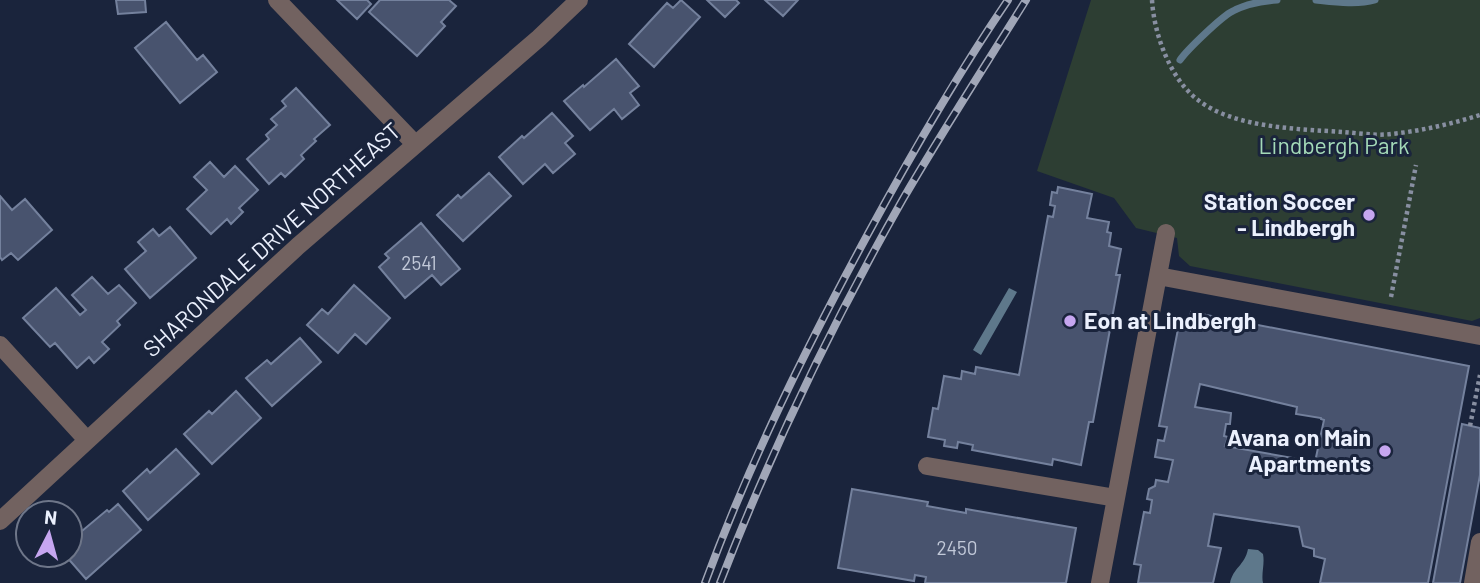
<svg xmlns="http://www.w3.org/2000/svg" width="1480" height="583" font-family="Barlow,sans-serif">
<rect width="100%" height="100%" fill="#1a243c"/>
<path fill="#2d3e33" d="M1091,0H1480V318L1472,321L1190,266L1179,256L1177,238L1136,228L1114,198L1037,171Z"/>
<path fill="#5e788b" d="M1009,288L1017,292L981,355L973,350Z
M1248,549L1258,550L1263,554C1265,564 1261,574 1263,583H1230C1233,568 1245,565 1248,549Z"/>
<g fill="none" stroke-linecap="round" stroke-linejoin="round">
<path stroke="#5e788b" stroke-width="7" d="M1316,0C1335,2 1357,5 1375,0
M1180,60C1187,50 1222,16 1233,11C1246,4 1263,1 1277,0"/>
</g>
<path fill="#48536e" stroke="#74819d" stroke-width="2" fill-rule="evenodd" d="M116,0H145L146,12L118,14Z
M337,0H367L371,4L357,19Z
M380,0H449L456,6L441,22L445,26L417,56L369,12Z
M681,0L700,17L654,67L629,44L667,3L673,8Z
M707,0H736L739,3L725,17Z
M765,0H798L783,16Z
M166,22L197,60L203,55L217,72L180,103L135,48Z
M616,59L639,86L630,93L639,105L622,119L614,109L590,130L564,101L583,85L584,87Z
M296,88L330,125L314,139L316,141L301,155L304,159L285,177L281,173L269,184L247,159L269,139L266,135L277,125L271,119L286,106L282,101Z
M552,113L573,136L565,143L575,154L553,173L545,164L523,184L499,157L522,136L524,138Z
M210,162L224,177L235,166L258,190L239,208L243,212L231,224L227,219L211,234L187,209L207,190L194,177Z
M489,173L511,196L463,241L437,215L458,195L461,198Z
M1058,187L1092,194L1087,218L1109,222L1107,232L1111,233L1109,246L1121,249L1116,275H1120L1093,422H1089L1081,465L1053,459L1052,465L972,450L973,445L958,442L957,448L944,446L945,440L928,437L933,408L938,409L944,376L961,379L962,371L975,374L976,367L1019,375L1048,216L1053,217L1055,206L1050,205L1052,192L1057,193Z
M0,196L12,210L25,199L52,230L18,260L11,253L2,260L0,257Z
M421,223L460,269L441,285L432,275L405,298L379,267L389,258L385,254Z
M170,227L196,258L150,298L125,269L146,251L138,242L153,229L159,236Z
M92,277L108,294L119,285L136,303L117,321L120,325L102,342L109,349L94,363L89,357L77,368L55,343L50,347L23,318L56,288L80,315L86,310L72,295Z
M354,285L390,318L366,344L355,334L338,353L307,325L322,309L328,314Z
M1191,312L1469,366L1428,583H1320L1325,559L1314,556V549L1303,546L1299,527L1214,514L1208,546L1221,548L1213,583H1138L1141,565L1134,564L1144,512L1150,513L1152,500L1147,499L1149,489L1155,486L1156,480L1168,482L1173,460L1155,457L1158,440L1164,441L1167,427L1159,426L1179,324L1189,326ZM1200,384L1297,407L1296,414L1321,418V419L1324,420L1315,462L1225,446L1228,437L1224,436L1226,424H1230L1231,413L1195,407Z
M300,338L321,362L272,406L246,378L267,360L271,364Z
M236,391L261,418L212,464L184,434L209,411L212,414Z
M1462,424L1480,428V475L1460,583H1433Z
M176,449L199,474L148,520L123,491L147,469L150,473Z
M852,489L928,502L927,506L966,513V509L1076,528L1066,583H925L926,577L915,575L914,581L838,568Z
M118,504L141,530L86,579L65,555H70V538L81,529L82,531L107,510L109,512Z"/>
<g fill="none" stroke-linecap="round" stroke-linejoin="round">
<path stroke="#888fa1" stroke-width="4.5" stroke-dasharray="3.5 3.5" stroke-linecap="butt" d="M1152,0C1154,34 1170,79 1198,100C1234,128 1298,129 1343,132C1358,133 1375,136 1391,134C1421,131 1451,124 1480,115
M1391,297L1416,165
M1470,426L1480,375"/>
<path stroke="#726260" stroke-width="18" d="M277,0L415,144
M1158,276L1480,336
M0,345L87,440
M927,466L1116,498
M0,521L298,246L539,38L579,0
M1100,583L1166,233
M1473,583L1480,542"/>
<defs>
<path id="rail" d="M705,583C750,461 807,346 869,232C912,153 957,75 1008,0
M720,583C771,451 833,322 903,199C942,132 985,66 1026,0"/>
</defs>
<use href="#rail" stroke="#a0a6b7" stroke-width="8"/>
<use href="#rail" stroke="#1a243c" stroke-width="5" stroke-dasharray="16" stroke-linecap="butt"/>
</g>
<g fill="#c6a6f0" stroke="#1a243c" stroke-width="2.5">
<circle cx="1369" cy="215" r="7"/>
<circle cx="1070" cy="321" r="7"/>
<circle cx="1385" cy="451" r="7"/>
</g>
<g text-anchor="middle" stroke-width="6" stroke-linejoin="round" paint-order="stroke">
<g font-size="19" fill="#c2c9d9">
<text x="419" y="270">2541</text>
<text x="957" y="555">2450</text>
</g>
<g font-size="23" fill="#a4dab8" stroke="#1a243c">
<text x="1334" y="154">Lindbergh Park</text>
</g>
<g font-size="23" font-weight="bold" fill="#ebf0fd" stroke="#1a243c" text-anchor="end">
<text x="1355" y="210">Station Soccer<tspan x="1355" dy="26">- Lindbergh</tspan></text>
<text x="1084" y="329" text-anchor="start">Eon at Lindbergh</text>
<text x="1371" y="446">Avana on Main<tspan x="1371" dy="26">Apartments</tspan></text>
</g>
<g font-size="23" fill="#ebf0fd" stroke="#1a243c">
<text transform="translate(272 240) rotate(-42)" y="8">SHARONDALE DRIVE NORTHEAST</text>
</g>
</g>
<g transform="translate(49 534) rotate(6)"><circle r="33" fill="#1a243c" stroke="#6e7689" stroke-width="2"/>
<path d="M0-5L12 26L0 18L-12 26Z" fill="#c6a6f0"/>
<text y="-10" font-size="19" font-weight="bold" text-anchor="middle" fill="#ebf0fd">N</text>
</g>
</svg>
